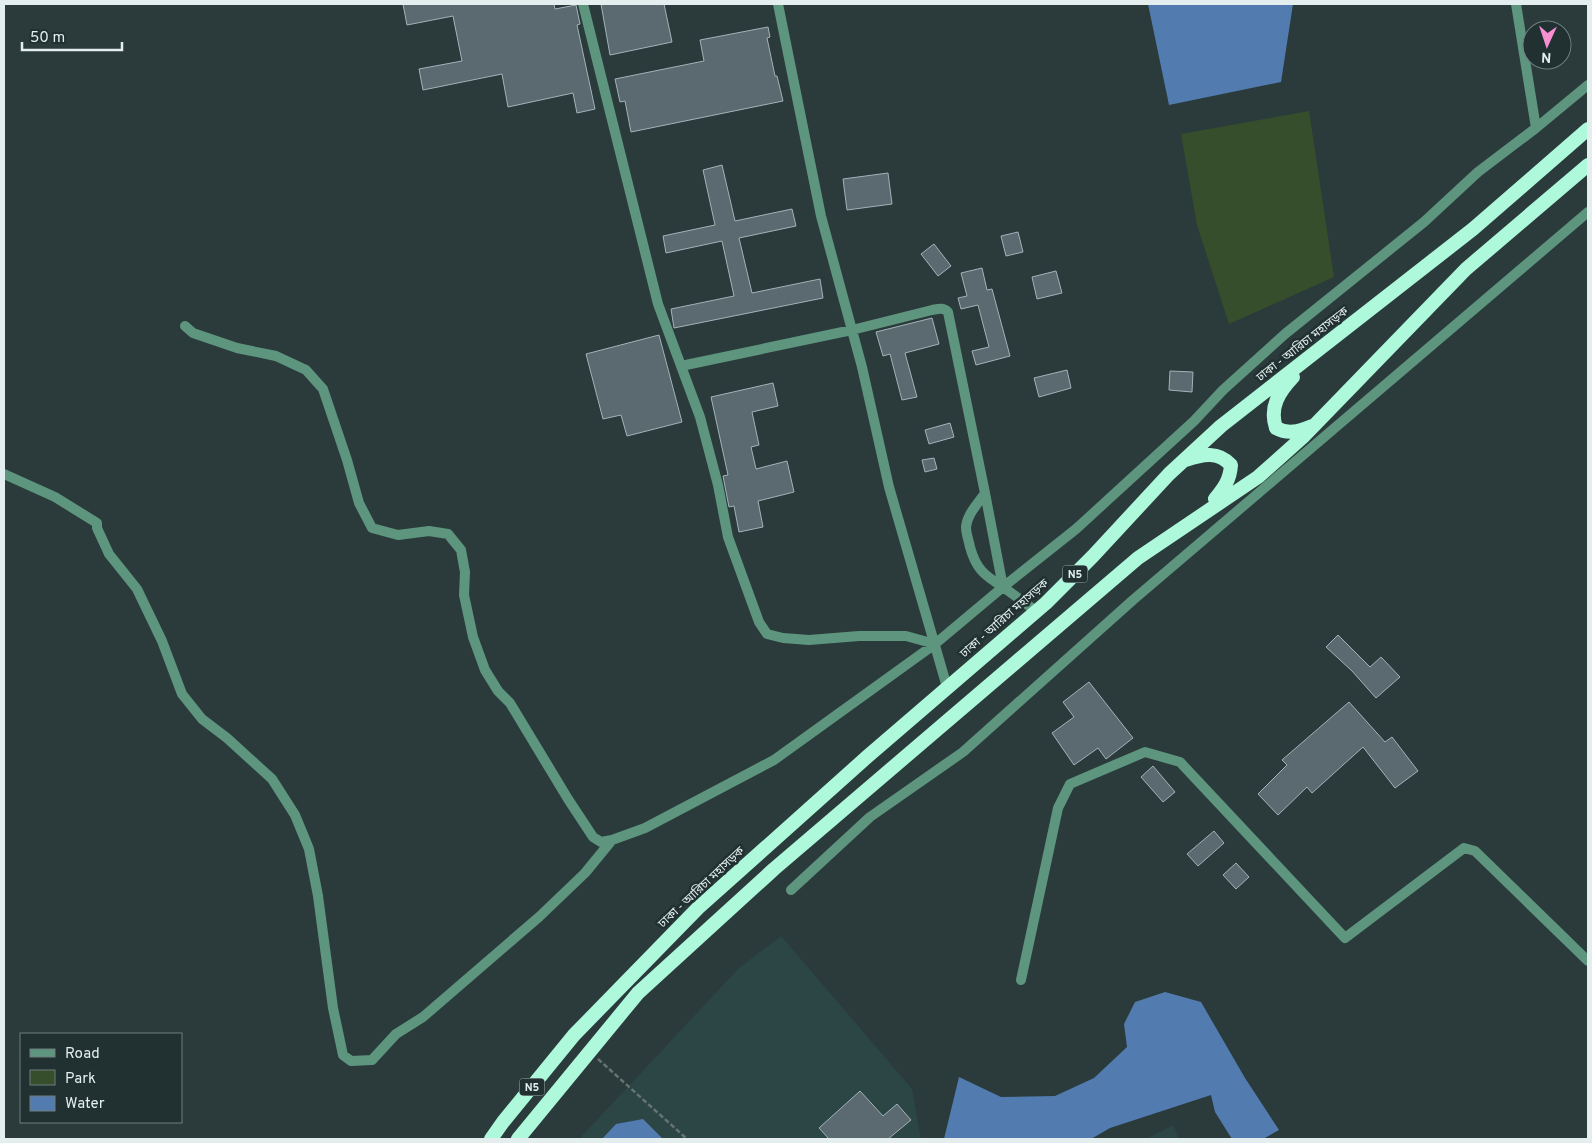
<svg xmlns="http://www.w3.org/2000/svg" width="1592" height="1143" font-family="Overpass,'Noto Sans Bengali',sans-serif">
<rect width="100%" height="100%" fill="#2b3b3b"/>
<path fill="#2c4545" d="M781,936L912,1089L921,1139H579L739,968Z
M1173,1125L1179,1139H1146Z"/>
<path fill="#364e2c" d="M1309,111L1334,277L1229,324L1197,225L1181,134Z"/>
<path fill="#527cb0" d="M1148,4H1293L1281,82L1169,105Z
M1165,992L1201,1002L1245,1078L1279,1130L1263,1139H1232L1215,1112L1211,1095L1110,1128L1091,1139H944L959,1077L1001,1097L1055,1096L1094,1078L1127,1047L1124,1024L1135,1002Z
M643,1119L663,1139H602L616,1124Z"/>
<path fill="#5b6a70" stroke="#a2b3ba" d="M403,4H554L555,9L576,5L580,24L577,25L595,109L577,113L573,93L508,107L502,74L423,90L419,69L462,61L453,16L407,25Z
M601,4H664L672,42L610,55Z
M768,27L770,37L767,38L775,76H777L783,101L631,132L625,101L620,102L615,79L704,61L700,40Z
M722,165L735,221L792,209L796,226L739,238L752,293L820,279L823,298L674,328L671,309L734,296L722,241L666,253L663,236L715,225L703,170Z
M888,173L892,204L847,210L843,179Z
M1018,232L1023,252L1006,256L1001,236Z
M934,244L951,266L938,276L921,254Z
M982,268L987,290L992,289L1010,356L976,365L972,351L989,347L978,305L961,309L958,298L967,296L961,273Z
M1056,271L1062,293L1037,299L1032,277Z
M932,318L939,344L905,353L917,397L902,400L890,354L883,356L876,332Z
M659,335L682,422L627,436L621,415L603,419L586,354Z
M1067,370L1071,388L1039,397L1034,378Z
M1170,371L1193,372L1192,392L1169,390Z
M773,383L778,406L752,412L759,445L751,447L756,469L787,461L794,492L758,501L763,527L739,532L734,506L729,507L723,476L728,475L711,397Z
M950,423L954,437L929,444L925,430Z
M934,458L937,469L925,472L922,460Z
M1338,635L1370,667L1381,657L1400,677L1376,698L1352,671L1326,647Z
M1089,682L1133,738L1106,759L1098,748L1074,765L1052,733L1074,717L1063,702Z
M1349,702L1385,742L1392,737L1418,771L1395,788L1363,747L1312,793L1307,787L1278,815L1258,794L1287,765L1282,760Z
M1153,766L1175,792L1163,802L1141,777Z
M1214,831L1224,843L1198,866L1187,854Z
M1236,863L1249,877L1236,889L1223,875Z
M860,1091L883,1116L897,1104L911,1120L888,1139H829L819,1128Z"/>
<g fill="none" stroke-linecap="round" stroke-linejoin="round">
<path stroke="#657373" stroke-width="2.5" stroke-dasharray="5 2.5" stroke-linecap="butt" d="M598,1059L687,1139"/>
<path stroke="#5d957e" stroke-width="10" d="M583,4L658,304L700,417L718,485L728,537L759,622L767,634L783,638L809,640L859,636H906L935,644
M778,4L821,216L862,367L889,487L947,687
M1516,4L1536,128
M185,326L193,333L237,348L276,356L306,370L323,389L347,460L359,503L372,528L398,535L429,531L448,534L461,550L465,572L464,595L473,637L485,670L498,691L510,703L568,799L593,837L601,842L612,840L645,828L774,760L935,644L1003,587
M681,366L852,330L932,310C938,309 943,307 948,312L985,493C978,504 967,514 966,527C966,534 969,541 970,547C976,569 984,575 1003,587
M4,474L55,497L97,523V528L109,554L137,589L162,641L182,694L202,719L227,738L272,779L295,815L309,849L318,896L333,1008L343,1055L351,1061L372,1060L396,1034L423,1017L539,917L585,873L612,840
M985,493L1003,587
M1036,611L1003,587L1076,529L1194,421L1223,390L1285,334L1424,222L1478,172L1536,128L1588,85
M791,890L870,817L963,752L1133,600L1588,212
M1021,980L1058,808L1070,784L1145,752L1180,762L1345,938L1464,848L1475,851L1588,961"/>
<path stroke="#aef8db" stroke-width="14" d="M1293,377C1279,392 1269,407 1276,428C1289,435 1299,431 1312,426
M1186,460C1203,454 1218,451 1231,465C1230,480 1224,488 1215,499
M491,1139L503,1122L574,1035L698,908L868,756L1046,603L1093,556L1169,474L1221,426L1473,229L1588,129
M518,1139L638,993L774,869L1138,558L1258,477L1304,436L1466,269L1588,165"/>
</g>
<g text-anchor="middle" stroke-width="5" stroke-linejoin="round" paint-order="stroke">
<g fill="#213131" stroke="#aab5b5" stroke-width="1">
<rect x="1062.5" y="565.5" width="25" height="17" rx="4"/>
<rect x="519.5" y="1078.5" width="25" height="17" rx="4"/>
</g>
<g font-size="11" font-weight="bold" fill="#e4eeee">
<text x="1075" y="578">N5</text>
<text x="532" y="1091">N5</text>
</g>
<g font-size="12" fill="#e4eeee" stroke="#213131">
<text transform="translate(1302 344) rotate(-38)" y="4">ঢাকা - আরিচা মহাসড়ক</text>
<text transform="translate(1004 618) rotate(-41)" y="4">ঢাকা - আরিচা মহাসড়ক</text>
<text transform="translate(701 887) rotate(-43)" y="4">ঢাকা - আরিচা মহাসড়ক</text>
</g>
</g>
<rect width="1592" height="1143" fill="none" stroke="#e4eeee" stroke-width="10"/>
<rect x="20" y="1033" width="162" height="90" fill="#213131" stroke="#6f7d7d"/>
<rect x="30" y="1049" width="25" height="8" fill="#5d957e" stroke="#6f7d7d"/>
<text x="65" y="1058" font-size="15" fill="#e4eeee">Road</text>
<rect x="30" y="1070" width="25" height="15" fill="#364e2c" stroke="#6f7d7d"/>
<text x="65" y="1083" font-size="15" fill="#e4eeee">Park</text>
<rect x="30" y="1096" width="25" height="15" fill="#527cb0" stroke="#6f7d7d"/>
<text x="65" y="1108" font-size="15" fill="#e4eeee">Water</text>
<g transform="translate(1547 45) rotate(183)"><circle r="24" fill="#213131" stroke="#6f7d7d"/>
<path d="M0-4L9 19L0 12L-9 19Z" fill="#f590d1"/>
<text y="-8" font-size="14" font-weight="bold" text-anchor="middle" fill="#e4eeee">N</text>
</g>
<path d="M22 42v8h100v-8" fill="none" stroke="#e4eeee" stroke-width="2.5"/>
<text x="30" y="42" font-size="15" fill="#e4eeee" stroke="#213131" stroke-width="4" paint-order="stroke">50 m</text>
</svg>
